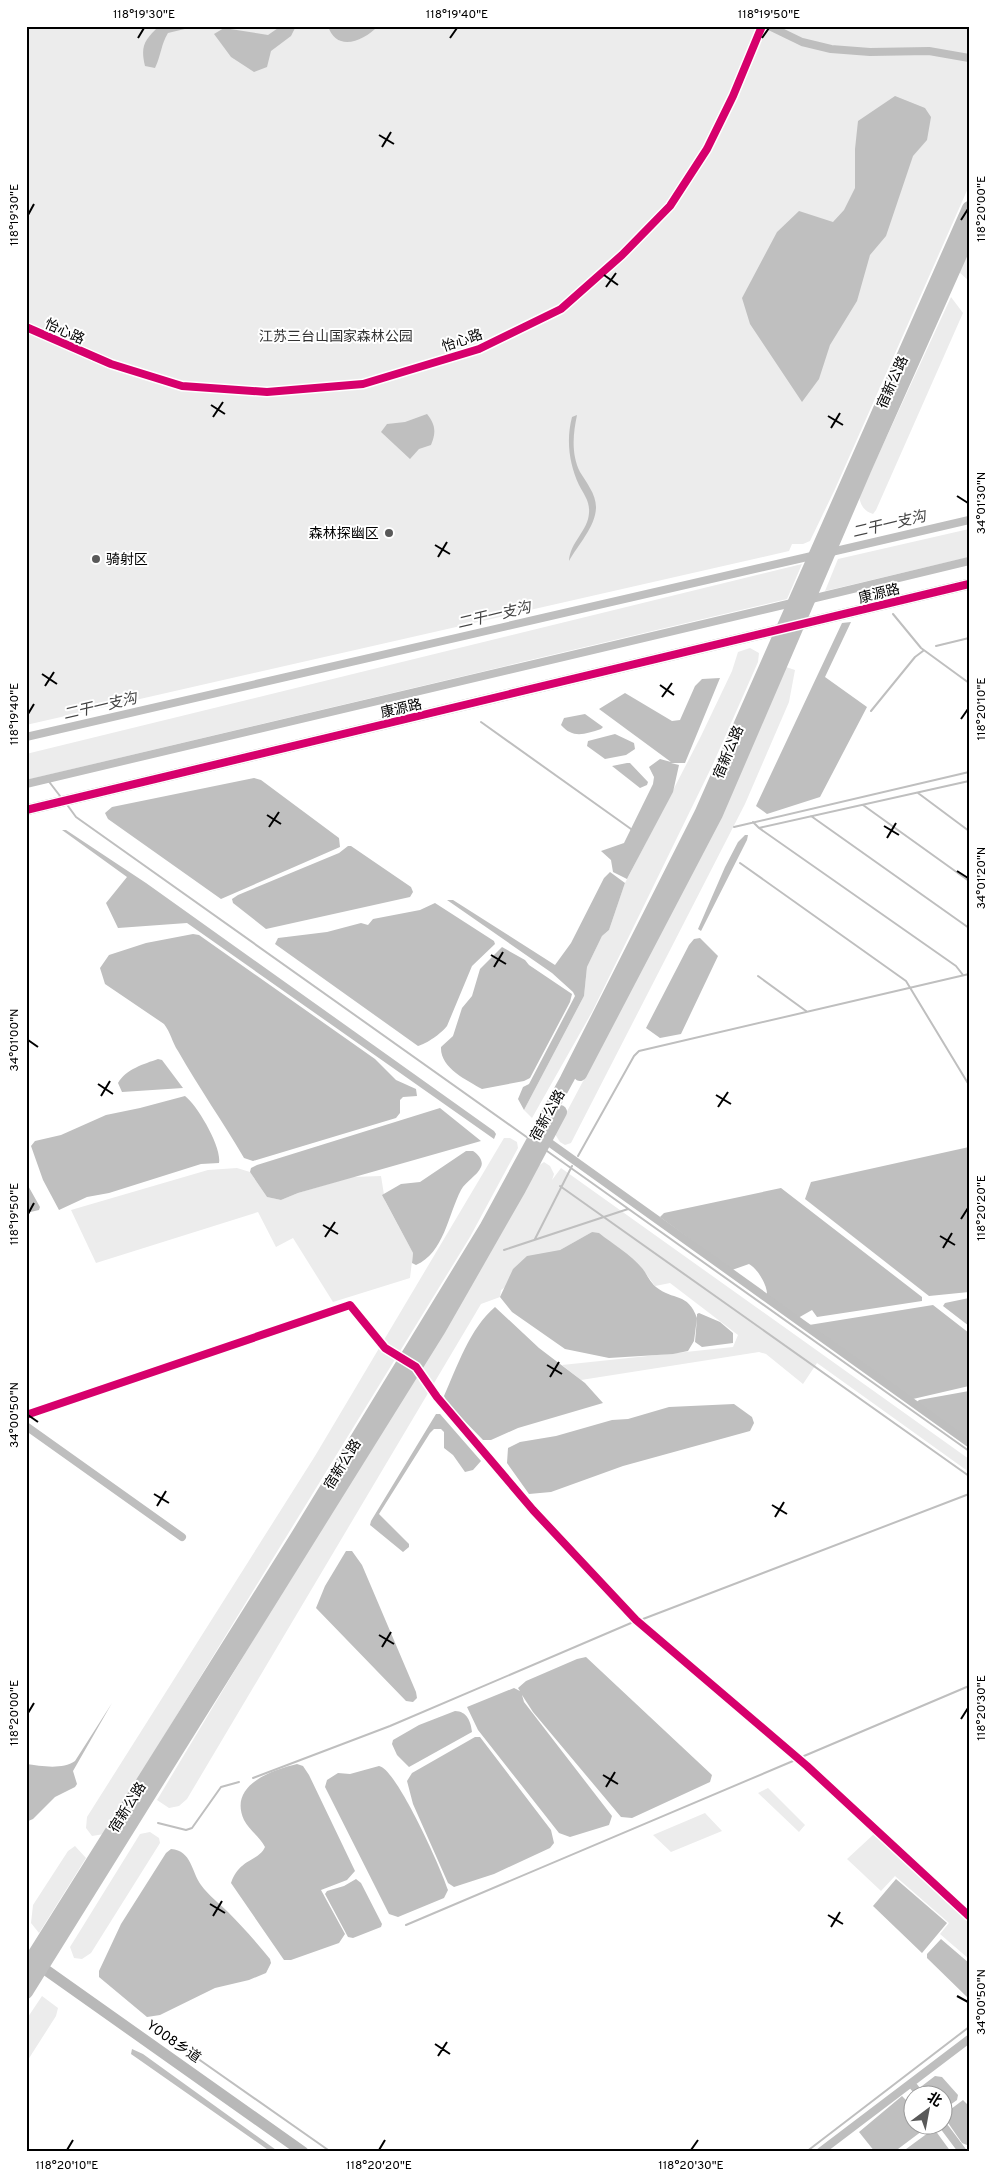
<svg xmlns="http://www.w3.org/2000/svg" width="995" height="2178" font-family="Overpass,'Noto Sans SC',sans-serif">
<rect width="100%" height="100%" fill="#fff"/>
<path fill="#ececec" d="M26,26H969V186L835,489L810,541L803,544H792L789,551L26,725Z
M969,251V281L959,272Z
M951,297L963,313L876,510L873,514C864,511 861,506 859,497Z
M969,529V557L825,591L838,559Z
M802,564L787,599L26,780V754Z
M750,648L759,653L758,662L713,764L592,1012L532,1118L524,1110L584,996L587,967L602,936L609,930L625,883L701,736L732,671L738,652Z
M786,667L795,670L789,702L745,804L571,1143L565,1145L560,1142L555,1134L616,1019Z
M504,1138H510L517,1142L518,1148L470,1237L104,1834L92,1836L86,1828L87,1817L315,1456Z
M544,1162L550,1166L554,1174L552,1180L561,1168L969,1459V1472L817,1363L803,1384L766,1354L759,1352L581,1380L562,1365L733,1347L738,1335L670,1283L655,1286L641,1267L592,1232L560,1250L501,1290L500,1297L481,1304L187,1799L179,1806L169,1808L157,1800L538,1166Z
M237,1168L250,1172L267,1197L281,1200L298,1193L352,1177L381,1176L385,1201L413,1253L410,1278L333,1302L293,1238L276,1247L258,1212L96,1263L71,1210L208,1170Z
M768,1788L805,1825L799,1832L758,1793Z
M705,1813L722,1831L671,1852L653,1835Z
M150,1832L159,1838L160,1843L91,1953L82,1959L74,1958L70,1947L140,1834Z
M874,1834L969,1922V1959L940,1934L949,1923L895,1876L881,1891L847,1859Z
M75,1846L86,1858L39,1933L31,1923L33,1905L68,1851Z
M42,1996L58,2008L56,2016L26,2063V2020Z"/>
<path fill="#bfbfbf" d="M159,26H197L168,33C161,44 161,56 155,68L145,66C140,45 145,40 159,26Z
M281,26H296L291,36L271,51L267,67L254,72L231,57L214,34L224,28L268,35Z
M328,26H378C363,42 336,52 328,26Z
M895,96L925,108L931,117L927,140L913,156L886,236L870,255L857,301L830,345L819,379L802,402L750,324L742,298L777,232L799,211L833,222L844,210L855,188V149L858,121Z
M427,414C436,425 436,433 431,445L419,449L410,459L381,432L387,424L405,422Z
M577,415C573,434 571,454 580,472C586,482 596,494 596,507C596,526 578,545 569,561C570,542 588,531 589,513C590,501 584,495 579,485C569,463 566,440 572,417Z
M851,622L825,677L867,707L820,797L767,814L756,806L842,623Z
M720,678L685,763H671L679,765L673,792L629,875L627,879L613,872L611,860L601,851L624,843L653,784L654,777L649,767L660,759L671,762L599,709L625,693L672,721L680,720L695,686L702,679Z
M585,714L603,727L601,729C585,734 573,739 561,725L564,718Z
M615,734L634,743L635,749L626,755L605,759L587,746L588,741Z
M627,763H630L648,782L647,785L640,788L612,766Z
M254,778L261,780L339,838L340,847L221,899L108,819L105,813L112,807Z
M62,830H66L146,883L494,1131L496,1134L494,1139L187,923L118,928L106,903L127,877Z
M745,835H748L747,840L701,931L698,929L725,867L738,842Z
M348,846H351L411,887L413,892L410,897L266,929L233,903L232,899L238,895L339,853Z
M610,872L625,883L609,930L602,936L587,967L584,996L524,1110L518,1099L523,1087L529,1084L575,996L573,992L552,973L447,900H453L555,965L571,943L604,878Z
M435,903L494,941L495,944L472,966L447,1026C442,1033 426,1044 418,1046L275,944L278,938L327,932L361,923L368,925L373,919L420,910Z
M193,934L199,935L375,1059L396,1080L416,1089L417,1096L403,1097L400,1100V1113L396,1118L253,1161L244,1158C223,1122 199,1088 178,1051C172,1042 171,1033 164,1024L105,984L100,968L109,955L146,943Z
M700,938L718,956L681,1034L660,1038L646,1028L689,945L694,939Z
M502,947L525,960L529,965L572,994L570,1002L530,1078L524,1081L482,1089C467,1080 440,1068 441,1047L453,1036L462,1008L472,996L480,969Z
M158,1059L162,1060L183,1088L122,1092L118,1083C126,1069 144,1064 158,1059Z
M185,1096C197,1105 222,1147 219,1163L201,1164L109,1193L87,1197L59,1210L43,1180L31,1146L35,1141L61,1135L106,1115L140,1108Z
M440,1108L481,1141L298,1193L281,1200L267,1197L250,1172L251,1168L257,1165Z
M969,1147V1292L929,1296L805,1199L811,1182Z
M466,1151H473C478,1154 484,1161 481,1167C477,1176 466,1181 461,1190C448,1215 444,1253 416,1265L412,1263L413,1253L382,1195L401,1184L420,1182Z
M26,1182L40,1207L39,1210L26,1213Z
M781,1188L922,1297V1301L817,1317L812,1310L798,1318L767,1296C768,1286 758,1269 749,1264L732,1270L660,1217L664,1213Z
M592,1232L599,1233C613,1244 631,1255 642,1268C647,1274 649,1281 656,1287C673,1301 688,1292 697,1318V1314L699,1313L720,1322L733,1333V1343L702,1347L695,1342L697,1318L694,1341L688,1351L673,1354L609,1358L565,1349L512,1312L500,1297L513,1269L527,1256L560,1250Z
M969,1298V1326L943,1306L945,1303Z
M933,1305L969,1333V1386L913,1399L809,1325Z
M495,1307L539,1348L585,1383L603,1403L518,1428L491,1440H483L447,1403L444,1396C457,1367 470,1328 495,1307Z
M969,1391V1439L917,1402L919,1400Z
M734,1404L752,1417L754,1423L750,1431L623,1466L551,1492L529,1494L507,1463L508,1448L520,1442L556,1436L612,1420L628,1419L669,1407Z
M436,1414H440L481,1461L473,1470L465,1472L453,1455L444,1448V1432L441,1429H434L430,1433L379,1514L409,1544V1547L403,1552L370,1525L371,1521Z
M346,1551H352L362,1565L416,1692L417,1698L413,1702L406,1701L316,1608L325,1586Z
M586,1657L712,1775L710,1782L632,1818L621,1817L533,1712L522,1695L524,1702L612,1816L609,1825L570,1837L559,1833L478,1730L467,1707L514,1688L520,1691L518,1688L526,1681L577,1659Z
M112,1703L73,1771L77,1784L75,1787L55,1797L33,1819L26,1822V1764C41,1766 62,1770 75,1761Z
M455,1711C467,1711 471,1722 472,1732L409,1767L397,1755L392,1744L393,1740L419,1725Z
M475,1737H480L551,1830L554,1843L550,1848L494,1874L454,1887L448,1883L413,1804L407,1781L412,1773Z
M297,1764L303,1766L309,1775L355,1871L347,1880L321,1890L345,1934L339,1943L291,1960H284L231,1883C240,1858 258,1862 265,1847C260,1837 249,1830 244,1820C228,1785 272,1770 297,1764Z
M379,1766C396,1768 442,1870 448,1890L444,1898L398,1917L389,1914L325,1787L327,1780L338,1773L350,1774Z
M171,1849C192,1851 191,1871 201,1885C209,1896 219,1903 228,1912C243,1927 257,1943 270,1959L271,1963L266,1973L249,1980L215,1988L160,2015L147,2017L99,1977V1971L121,1924L166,1853Z
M356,1879L361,1883L382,1924L381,1927L353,1938L348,1937L325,1894L327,1891L344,1886Z
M896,1879L947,1923L922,1953L873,1906Z
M941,1939L969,1963L967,1997L927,1958V1954Z
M132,2049L143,2054L279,2152H271L131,2054Z
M935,2076L942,2077L958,2095L957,2100L943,2110L942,2096L924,2095L918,2089Z
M902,2096L912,2106V2126H927L926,2128L894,2152H875L859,2132Z
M963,2100L969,2106V2144L967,2145L962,2143L944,2117L947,2112Z
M932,2130H935L951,2152H902Z"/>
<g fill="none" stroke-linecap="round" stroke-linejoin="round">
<path stroke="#bfbfbf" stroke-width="2" d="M883,582L885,590
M893,614L921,648L969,683
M936,646L969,638
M871,711L915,657L923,651
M481,722L631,829
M47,779L60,796
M918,793L969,831
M863,805L969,881
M68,806L76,817L528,1138
M811,816L969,928
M753,822L759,828L969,781
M734,827L969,772
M759,828L956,966L963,975
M740,863L906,981L969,1085
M758,976L806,1011
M547,1151L969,1451
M578,1156L634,1056L639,1051L969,974
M560,1186L969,1476
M535,1239L572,1166
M504,1250L628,1209
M643,1619L969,1494
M804,1756L969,1686
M253,1778L390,1726L631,1623
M158,1823L186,1830L192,1828L221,1787L239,1782
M406,1925L793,1761
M167,2037L331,2152
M806,2152L969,2027"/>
<path stroke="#bfbfbf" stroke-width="8" d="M827,553L969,520
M807,600L969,561
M26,737L816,555
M26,784L796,602"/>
<path stroke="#bebebe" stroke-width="8" d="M769,26L802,42L831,49L870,52L929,51L969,58
M26,327L111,364L182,386L267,392L363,384L479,349L561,309L622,255L670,206L707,149L733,96L762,26
M543,1138L969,1443
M26,1415L350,1305L385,1348L416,1367L437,1397L533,1510L636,1620L807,1766L969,1916
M26,1426L182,1537
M911,2083L921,2096
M942,2124L963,2152
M820,2152L969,2039"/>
<path stroke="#b8b8b8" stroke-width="11" d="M26,810L969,584
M36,1963L303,2152"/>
<path stroke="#bebebe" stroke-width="14" d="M580,1074L716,814L865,468L969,235
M26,1968L297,1537L486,1228L567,1079L701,814L969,208
M26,1992L439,1329L519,1189L560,1112"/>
<defs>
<path id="cycleway" d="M26,327L111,364L182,386L267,392L363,384L479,349L561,309L622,255L670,206L707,149L733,96L762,26
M26,810L969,584
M26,1415L350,1305L385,1348L416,1367L437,1397L533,1510L636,1620L807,1766L969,1916"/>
</defs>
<use href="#cycleway" stroke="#fff" stroke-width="11"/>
<use href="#cycleway" stroke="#d6006c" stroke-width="8"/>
</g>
<path fill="none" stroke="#000" stroke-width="2" d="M138,38L144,28M450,38L457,28M762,38L769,28M379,135L394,144M382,147L391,132M28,215L34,204M961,220L968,209M604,275L618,285M606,287L616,273M211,405L225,414M828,416L843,425M213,417L223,402M831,428L840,413M957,496L968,503M435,545L450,554M438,557L447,542M42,674L57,684M660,685L674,695M45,686L54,672M662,697L672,683M28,714L34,704M961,719L968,709M267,815L281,824M884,826L899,835M269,827L279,812M887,838L896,823M957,871L968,878M491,955L506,964M494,967L503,952M28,1040L38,1047M98,1084L113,1094M716,1095L731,1104M101,1096L110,1081M718,1107L728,1092M28,1214L34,1203M961,1219L968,1208M323,1225L338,1234M940,1236L955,1245M325,1237L335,1222M943,1248L952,1233M547,1365L562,1374M550,1377L559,1362M28,1415L38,1422M154,1494L169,1503M772,1505L787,1514M157,1506L166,1491M775,1517L784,1502M379,1635L394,1644M382,1647L391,1632M28,1713L34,1703M961,1719L968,1708M603,1775L618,1784M606,1787L615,1772M210,1904L225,1913M828,1915L843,1924M213,1916L222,1901M831,1927L840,1912M957,1996L968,2002M435,2044L450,2054M438,2056L447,2042M67,2150L73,2140M379,2150L385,2140M691,2150L698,2140"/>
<g fill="#595959" stroke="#fff" stroke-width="2">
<circle cx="389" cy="533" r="5"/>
<circle cx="96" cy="559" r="5"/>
</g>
<g text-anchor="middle" stroke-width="4" stroke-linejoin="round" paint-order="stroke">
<g font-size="14" fill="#000" stroke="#fff">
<text transform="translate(65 331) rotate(24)" y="5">怡心路</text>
<text transform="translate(462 340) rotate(-19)" y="5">怡心路</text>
<text transform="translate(892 382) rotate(-66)" y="5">宿新公路</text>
<text transform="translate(879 593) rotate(-14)" y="5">康源路</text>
<text transform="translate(401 708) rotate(-13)" y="5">康源路</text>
<text transform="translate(728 752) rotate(-67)" y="5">宿新公路</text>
<text transform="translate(547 1115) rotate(-61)" y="5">宿新公路</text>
<text transform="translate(342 1464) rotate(-58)" y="5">宿新公路</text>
<text transform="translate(127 1807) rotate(-58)" y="5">宿新公路</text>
<text transform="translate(174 2041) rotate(35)" y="5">Y008乡道</text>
</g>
<g font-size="14" fill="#333" stroke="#fff">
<text x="336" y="341">江苏三台山国家森林公园</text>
</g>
<g font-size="14" fill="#000" stroke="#fff" text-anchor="end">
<text x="379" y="538">森林探幽区</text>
<text x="106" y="564" text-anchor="start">骑射区</text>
</g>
<g font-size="15" font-style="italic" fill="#444" stroke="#fff">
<text transform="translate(889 524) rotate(-13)" y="5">二干一支沟</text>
<text transform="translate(494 615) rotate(-13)" y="5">二干一支沟</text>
<text transform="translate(100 706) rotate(-13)" y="5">二干一支沟</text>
</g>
</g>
<rect width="995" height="2178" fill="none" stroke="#ffffff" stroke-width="55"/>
<g transform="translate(928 2110) rotate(32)"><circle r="24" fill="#ffffff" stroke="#999999"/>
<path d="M0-4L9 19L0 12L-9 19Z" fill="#595959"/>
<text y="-8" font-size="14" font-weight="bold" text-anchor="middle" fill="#000000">北</text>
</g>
<rect x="28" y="28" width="940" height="2122" fill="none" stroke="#000" stroke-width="2"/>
<g font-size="12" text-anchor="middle" fill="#000">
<text x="144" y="18">118°19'30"E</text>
<text x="457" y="18">118°19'40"E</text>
<text x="769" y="18">118°19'50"E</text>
<text transform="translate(981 209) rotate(-90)" y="4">118°20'00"E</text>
<text transform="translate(14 215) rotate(-90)" y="4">118°19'30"E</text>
<text transform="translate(981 503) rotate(-90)" y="4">34°01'30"N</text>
<text transform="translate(981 709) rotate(-90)" y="4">118°20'10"E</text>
<text transform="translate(14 714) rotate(-90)" y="4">118°19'40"E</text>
<text transform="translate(981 878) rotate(-90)" y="4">34°01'20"N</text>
<text transform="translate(14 1040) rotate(-90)" y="4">34°01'00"N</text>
<text transform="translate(981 1208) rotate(-90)" y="4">118°20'20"E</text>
<text transform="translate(14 1214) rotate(-90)" y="4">118°19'50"E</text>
<text transform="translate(14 1415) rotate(-90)" y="4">34°00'50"N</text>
<text transform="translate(981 1708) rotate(-90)" y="4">118°20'30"E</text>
<text transform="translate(14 1713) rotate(-90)" y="4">118°20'00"E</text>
<text transform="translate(981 2002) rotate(-90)" y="4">34°00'50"N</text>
<text x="67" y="2169">118°20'10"E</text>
<text x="379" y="2169">118°20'20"E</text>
<text x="691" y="2169">118°20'30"E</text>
</g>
</svg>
